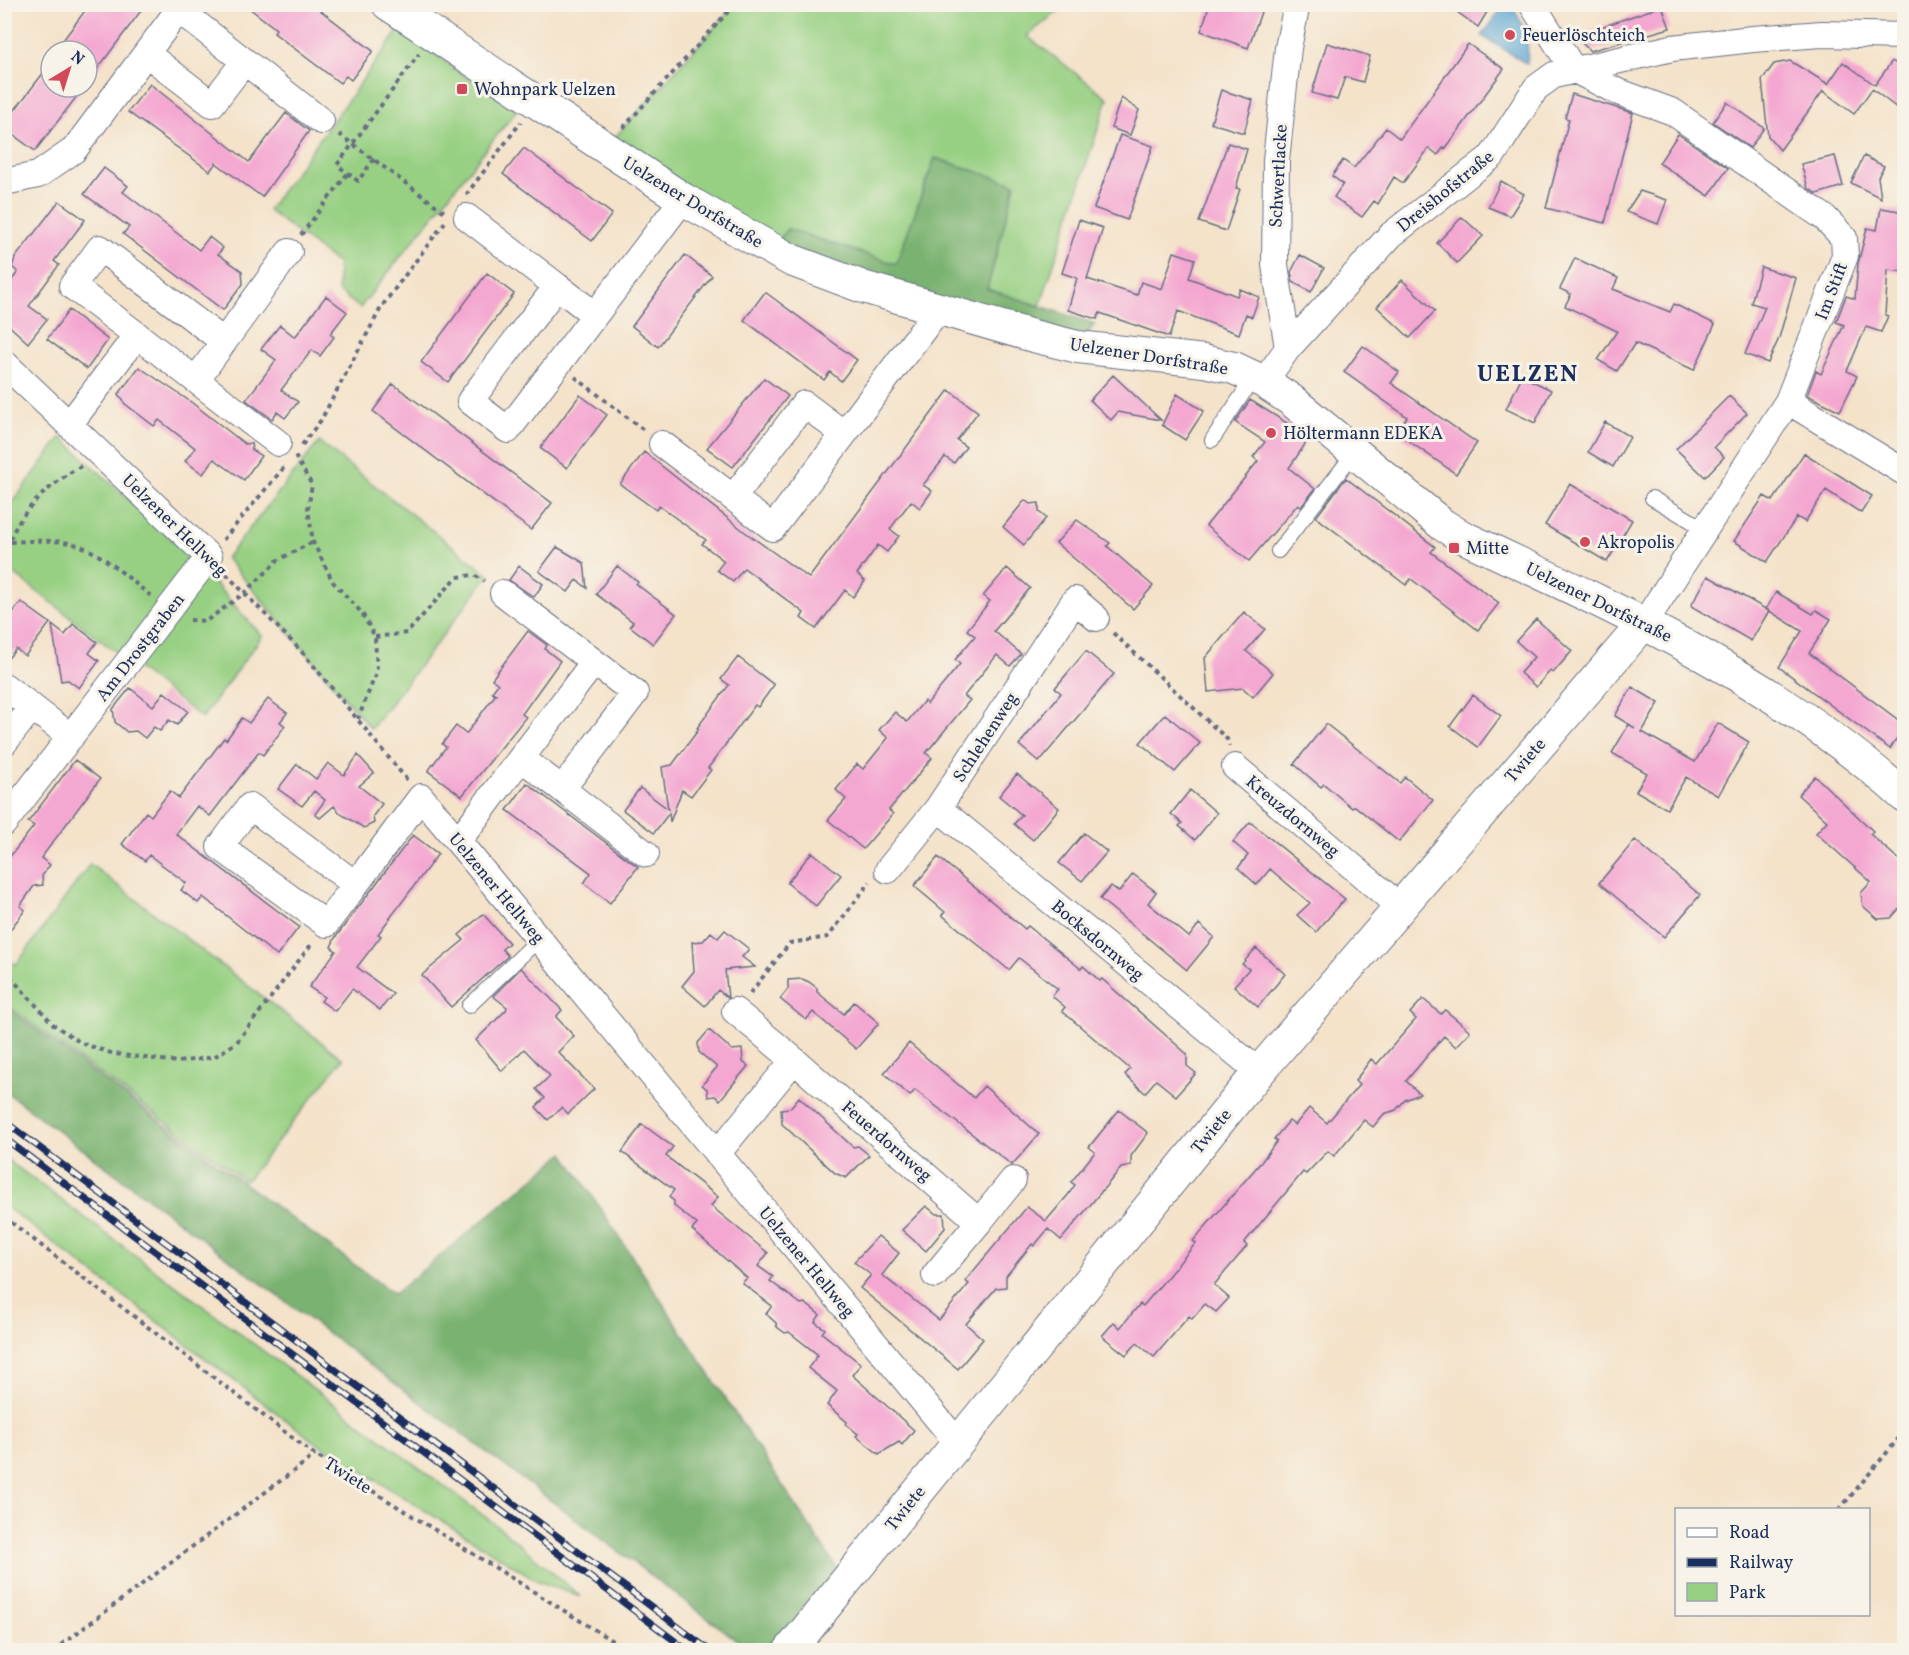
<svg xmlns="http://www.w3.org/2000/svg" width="1909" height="1655" font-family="Vollkorn,serif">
<rect width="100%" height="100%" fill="#f7f3e8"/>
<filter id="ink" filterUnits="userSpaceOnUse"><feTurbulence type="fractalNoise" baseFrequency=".0167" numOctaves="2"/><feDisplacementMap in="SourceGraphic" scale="12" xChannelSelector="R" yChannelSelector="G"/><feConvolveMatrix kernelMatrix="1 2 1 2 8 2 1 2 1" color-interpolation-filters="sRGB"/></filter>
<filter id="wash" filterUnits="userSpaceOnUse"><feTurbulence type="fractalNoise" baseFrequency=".008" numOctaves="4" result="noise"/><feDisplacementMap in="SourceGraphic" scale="24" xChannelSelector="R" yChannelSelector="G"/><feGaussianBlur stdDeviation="1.35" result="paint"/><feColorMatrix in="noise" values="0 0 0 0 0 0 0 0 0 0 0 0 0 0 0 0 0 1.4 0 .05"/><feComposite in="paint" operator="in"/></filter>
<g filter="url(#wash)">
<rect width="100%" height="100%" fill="#f4e2c9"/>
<path fill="#98d083" stroke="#5a8070" stroke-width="1.5" d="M735,5H1066L1027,36L1108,98L1040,306L987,289L1015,184L935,158L896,265L787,229L773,250L605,148Z
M401,27L457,71L517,110L360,308L338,291V264L268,210Z
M61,437L191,557L262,636L202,718L5,567V513Z
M319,442L489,575L371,729L226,558Z
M90,864L343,1059L246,1181L5,1004V957L16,965Z
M5,1158L504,1531L581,1597L538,1581L315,1442L5,1206Z"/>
<path fill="#7ab271" stroke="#4a7068" stroke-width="1.5" d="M935,158L1015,184L987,289L1095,324L1078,347L773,250L787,229L896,264Z
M4,1006L394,1294L564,1153L846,1582L790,1650H750L5,1091Z"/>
<path fill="#59a4d1" stroke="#3a6a98" stroke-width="1.5" d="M1504,5H1510C1525,24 1530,39 1527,64L1482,36Z"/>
<g id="blocks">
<path fill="#f4a7d1" d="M90,4H146L87,83V51H55Z
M244,4H312L373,51L351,80L346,76L340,83L274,33L276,29Z
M1210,4H1264L1248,48L1201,31Z
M1446,4H1492L1478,27Z
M1662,6L1670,28L1590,51L1575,36Z
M1327,43L1370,56L1363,82L1345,77L1337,100L1312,93Z
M1468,44L1504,69L1445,149L1444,147L1438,155L1429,148L1403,183L1394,177L1378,204L1374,201L1362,217L1334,197L1343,184L1332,176L1343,160L1354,168L1386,128L1400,139Z
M1790,61L1828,84L1843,62L1875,85L1892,61L1905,70V114L1872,89L1854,114L1823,91L1780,150L1768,136L1762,80L1774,64Z
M51,63V87H84L35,151L4,128V124Z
M150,84L249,162L286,113L309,131L262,197L216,163L210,171L128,112Z
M1221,90L1253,100L1244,133L1211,123Z
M1572,94L1633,113L1605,223L1546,208L1569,119L1565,118Z
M1121,98L1139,110L1130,135L1111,128Z
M1727,102L1764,128L1750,148L1713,122Z
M1678,134L1728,168L1709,196L1659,163Z
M1120,135L1153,146L1127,220L1094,208Z
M1228,143L1247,149L1236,188L1240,189L1226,231L1199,222Z
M524,148L612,214L592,241L503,174Z
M1835,156L1843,186L1817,194L1808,188L1801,164Z
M1864,156L1884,166L1878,177L1881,198L1851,183Z
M104,168L128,186L123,192L199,250L209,237L223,248L218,254L242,271L243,284L223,310L123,234L129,227L84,194Z
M1501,181L1524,194L1510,216L1488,207Z
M1640,191L1667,200L1658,224L1626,212Z
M59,201L85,220L54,261L59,265L29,306L47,319L28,343L4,321V290L18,272L12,267L15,258Z
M1881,208L1905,212V272L1888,270L1885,315L1888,316L1881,332L1866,327L1847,371L1857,376L1840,411L1807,395L1816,371L1821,374L1844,325L1836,322L1846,296L1855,299L1858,264L1867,228L1877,230Z
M1462,217L1483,236L1457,263L1437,243Z
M1079,220L1103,228L1087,279L1137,295L1141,282L1162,289L1174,252L1195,259L1189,278L1237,296L1240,289L1259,297L1252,317L1246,314L1239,334L1178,311L1169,337L1100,313L1097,319L1068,310L1077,278L1062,273Z
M685,255L712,276L658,347L632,326Z
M1300,255L1324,268L1311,292L1293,282L1291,272Z
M1575,258L1618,278L1613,289L1670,312L1674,304L1715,324L1694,370L1635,343L1617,371L1598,360L1617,331L1565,306L1571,294L1560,289Z
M1761,267L1796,278L1779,338L1768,363L1745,354L1765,307L1751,303Z
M487,273L514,294L448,382L421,362Z
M1402,280L1435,311L1410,338L1377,307Z
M765,292L857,360L841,381L830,372L824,380L744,320Z
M326,296L347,312L330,334L334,337L320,356L312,350L281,390L298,402L285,418L277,412L272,419L246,400L276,360L261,349L280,325L295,337Z
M69,310L108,340L87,369L47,339Z
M1363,346L1399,372L1391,383L1477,443L1456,474L1396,432L1407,417L1344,372Z
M139,367L191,402L245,444L251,443L252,450L261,456L244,480L214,459L203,474L185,461L195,448L159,420L154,426L124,403L123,399L118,395Z
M1113,375L1161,420L1118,412L1111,420L1090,400Z
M1522,376L1551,390L1535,423L1506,409Z
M764,378L788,396L733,467L707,448Z
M393,384L552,503L531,530L373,411Z
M949,390L978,412L957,440L966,447L954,463L945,457L923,485L932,491L920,508L911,501L890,529L899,536L887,552L878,545L857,574L865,581L853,597L845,590L816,629L801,618L804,613L744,568L733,582L717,570L724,561L702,544L706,540L659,506L656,510L620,484L644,452L745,532L809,578Z
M1177,394L1204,411L1185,440L1162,425Z
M580,395L607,415L567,468L540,448Z
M1729,396L1747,413L1714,447L1724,457L1705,477L1676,449Z
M1250,400L1287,423L1308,440L1289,468L1315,489L1301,507L1298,504L1249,561L1206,526L1258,461L1253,457L1265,442L1235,422Z
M1605,422L1630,437L1613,467L1588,452Z
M1804,453L1872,496L1861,513L1826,490L1805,522L1797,517L1767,562L1734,541L1764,496L1773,501Z
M1346,478L1435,547L1431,552L1499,603L1478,630L1411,579L1406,585L1316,517Z
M1570,484L1632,520L1607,562L1545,525Z
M1025,500L1030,504L1039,503V512L1046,518L1024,545L1003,527Z
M1077,520L1110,543L1107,546L1153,586L1133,609L1056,543Z
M557,547L584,563L587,588L577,580L568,592L539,571Z
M519,566L543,584L534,597L509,580Z
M617,566L638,582L636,584L676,614L653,644L630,626L633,622L596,594Z
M1007,568L1030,588L994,631L1021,654L1010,666L997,655L964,696L970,700L926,753L932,758L889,810L893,814L863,849L828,820L846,799L836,790L857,764L863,769L888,738L879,730L895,712L907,722L924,701L927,704L960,664L955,660L975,636L967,630L990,601L983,596Z
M1708,576L1769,611L1751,641L1691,606Z
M1776,592L1813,614L1816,610L1831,619L1809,653L1905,725L1890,749L1779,667L1802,631L1766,609Z
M21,602L50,623L25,656L16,649L4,663V624Z
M1244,612L1265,629L1246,651L1273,673L1253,697L1243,688L1208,692L1205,658Z
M1536,619L1572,651L1553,673L1550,671L1536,687L1520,673L1534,657L1516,641Z
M73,624L97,642L89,653L99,661L79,688L68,680L61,681L52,625L65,635Z
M528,631L547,645L545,649L560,661L522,714L526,717L462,796L428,771L446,747L442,744L456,726L466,734L496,694L492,692L498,684L492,679Z
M1086,651L1114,674L1039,762L1019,745L1061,693L1055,688Z
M738,657L774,685L758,707L755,705L708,768L711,770L691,796L682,790L670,822L669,813L654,833L623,810L640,788L668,809L662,767L672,765L699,729L697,728L729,685L721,679Z
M1632,687L1659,703L1642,732L1695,762L1718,723L1749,742L1718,796L1686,777L1667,809L1636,791L1647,773L1612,753L1629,724L1635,728L1615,716Z
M130,688L153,706L164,692L188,711L177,725L169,720L160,731L154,727L145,738L136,731L127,732L115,722L113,709Z
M1473,695L1501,716L1478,747L1450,726Z
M268,699L287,713L280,722L285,726L263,755L259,752L210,816L197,806L176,834L299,927L277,956L203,897L198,903L181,890L186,883L149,855L145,861L122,844L146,812L151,816L170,791L179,798L224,738L226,740L242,718L249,723Z
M1165,714L1200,743L1175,772L1140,743Z
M1326,724L1400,783L1405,777L1433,800L1399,842L1355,806L1352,808L1324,784L1321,787L1294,764Z
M358,755L374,773L359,786L382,804L373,816L374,823L364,828L341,814L334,806L320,818L315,814L325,800L314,791L302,806L278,789L297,764L316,779L328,763L344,775Z
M75,760L100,779L41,858L50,865L42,876L43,885L34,886L20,906L25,910L4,938V864L34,826L28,822Z
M1017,774L1059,808L1033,840L1014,824L1022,815L999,796Z
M1815,776L1873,831L1870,834L1905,865V902L1891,918L1878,919L1863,906L1861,893L1871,882L1816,833L1827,821L1798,795Z
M527,783L638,867L610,903L584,883L591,873L507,810Z
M1190,790L1217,813L1195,840L1179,826L1182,823L1171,814Z
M1250,822L1345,899L1316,932L1297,915L1310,903L1270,869L1257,885L1238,868L1248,855L1233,842Z
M1084,833L1107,852L1082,881L1059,863Z
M413,835L438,854L378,934L381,936L357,967L393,994L380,1010L352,989L335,1011L321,1001L324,997L309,987L336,951L331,947L335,938Z
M1635,840L1700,895L1664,937L1599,883Z
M812,852L841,875L816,906L787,883Z
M938,857L1025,929L1028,926L1081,969L1083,966L1100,981L1102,979L1187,1054V1066L1196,1073L1176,1096L1156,1080L1145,1093L1125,1075L1130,1069L1062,1011L1065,1007L1052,996L1058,989L1019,958L1009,970L942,915L945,912L914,886Z
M1133,874L1156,892L1148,903L1189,937L1199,924L1214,937L1187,970L1100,899L1111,886L1119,892Z
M483,914L509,943L502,949L508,956L451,1007L422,975L464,940L459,935Z
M725,930L749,949L742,957L755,967L725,970L728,998L718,990L705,1006L682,986L694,971L692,942L703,941L711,932L718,938Z
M1256,948L1285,974L1258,1007L1234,986L1249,969L1242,964Z
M521,968L562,1010L556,1017L574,1036L558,1052L594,1089L568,1114L562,1107L548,1120L536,1107L545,1098L536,1089L550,1076L524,1049L502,1071L476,1040L506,1010L507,1007L493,996Z
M802,979L809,982L817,988V992L844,1014L854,1002L879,1023L856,1049L813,1012L806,1020L780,999L788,989V980Z
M1423,999L1441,1014L1445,1010L1470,1031L1456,1047L1444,1036L1406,1081L1420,1094L1405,1100L1396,1110L1384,1114L1373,1127L1364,1120L1334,1156L1328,1151L1306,1174L1303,1172L1244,1243L1247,1246L1214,1285L1229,1298L1216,1312L1205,1304L1192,1319L1189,1316L1154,1357L1137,1343L1126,1355L1102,1336L1114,1322L1120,1328L1140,1304L1143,1306L1196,1243L1193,1241L1262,1161L1277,1141L1274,1139L1289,1121L1295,1125L1309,1108L1327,1123L1359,1085L1355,1081L1371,1059L1377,1064L1416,1019L1410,1013Z
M709,1030L732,1050L742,1049L743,1062L748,1066L720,1100L715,1096L708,1097L707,1089L702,1085L717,1067L699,1052L698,1043Z
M909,1043L974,1098L984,1086L1039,1134L1012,1165L915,1090L910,1096L884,1073Z
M799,1097L853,1147L858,1146L869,1155L846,1178L835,1173L782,1124L781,1109L790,1108Z
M1119,1110L1148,1133L1131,1156V1166L1121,1168L1061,1240L1048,1229L1034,1246L1032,1244L1006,1276V1287L996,1288L966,1324L983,1339L958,1369L860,1288L871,1275L854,1262L878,1236L899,1253L882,1275L939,1320L969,1284L965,1281L1027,1207L1046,1221L1068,1195L1075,1185L1071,1182L1095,1152L1089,1147Z
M642,1124L673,1147L666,1156L718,1197L711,1206L768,1253L758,1266L773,1277L770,1281L801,1304L805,1303L820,1315L815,1322L825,1329L822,1333L861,1364L852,1375L914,1430L902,1445L899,1442L879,1454L856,1436L858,1434L846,1424L847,1422L827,1405L837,1391L808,1368L818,1355L789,1332L785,1333L777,1327L776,1323L766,1314L772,1306L742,1283L747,1278L692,1230L697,1224L674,1206V1201L669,1197L674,1190L622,1152Z
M926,1206L936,1214H944L945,1228L926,1251L902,1230Z"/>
</g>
</g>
<g filter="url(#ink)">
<use href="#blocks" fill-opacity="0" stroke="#676e83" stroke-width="1.5"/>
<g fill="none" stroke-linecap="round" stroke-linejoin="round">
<defs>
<path id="service" d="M1212,440L1254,377
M1652,498L1705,529
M1278,551L1355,452
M469,1006L539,939"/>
<path id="minor" d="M1532,4L1573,69L1616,91L1673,112L1825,218L1844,238L1845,256L1788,401L1645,622
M179,10L321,121
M147,54L212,104L244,62
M4,182L38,175L74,150L183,4
M467,217L557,286
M595,315L557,286L470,401L508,430L683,199
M137,335L72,286L100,248L223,341
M1288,348L1275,265L1276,160L1288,48L1297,4
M4,363L209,557L4,823
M196,380L289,252
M1264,382L1288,348L1391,235L1492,156L1536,88L1554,75L1672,48L1753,39L1822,34L1904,36
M1788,401L1904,472
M69,425L137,335L278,443
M662,444L773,528L938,310
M733,498L804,404L844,434
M594,662L635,693L562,789L646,854
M4,686L32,707
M4,743L32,707L71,737
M521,758L562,789
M1235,767L1399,906
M938,808L1259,1072
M458,841L594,662L503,593
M888,870L938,808L1075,600L1096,618
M355,884L250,806L220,847L326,924L421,797L957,1442
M735,1011L794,1060
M717,1154L794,1060L979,1222L935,1275
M979,1222L1013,1180"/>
<path id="tertiary" d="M388,4L683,199L791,260L863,287L1033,336L1078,347L1204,361L1234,368L1264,382L1291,400L1443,525L1461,536C1617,609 1774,679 1904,796
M790,1650L1259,1072L1645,622"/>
</defs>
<use href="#service" stroke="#676e83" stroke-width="16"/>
<use href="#minor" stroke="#676e83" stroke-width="28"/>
<use href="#tertiary" stroke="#676e83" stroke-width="34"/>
<path stroke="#676e83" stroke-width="4" stroke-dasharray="4.5 4.5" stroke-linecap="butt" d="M623,128L735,4
M339,134L446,213
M374,159L358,181L337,165L419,54
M466,195L521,122
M301,235L348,173
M575,377L645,431
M302,445L321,420L382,306L445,222
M295,456L312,485L308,509L313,542L333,582L362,613L375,637L377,671L358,719
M81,466C52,483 21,509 9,542C33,541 60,538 83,547C108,558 130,580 151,596
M223,540L286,465
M226,574L303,653L407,780
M190,620L206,621L246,592L278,560L313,542
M1113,633L1227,739L1229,746
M375,637L407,633L457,577L474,575L484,581
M4,970L54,1025L81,1043L114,1054L178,1062L214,1057L237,1042L313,942
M750,993L790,943L828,937L870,882
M4,1217L315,1455L627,1650
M1839,1510L1904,1432
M54,1650L315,1455"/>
<use href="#service" stroke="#fff" stroke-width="14"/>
<use href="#minor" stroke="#fff" stroke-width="26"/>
<use href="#tertiary" stroke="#fff" stroke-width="32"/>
<defs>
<path id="rail" d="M4,1121L709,1650
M4,1138L687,1650"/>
</defs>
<use href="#rail" stroke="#1b2f5e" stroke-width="7"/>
<use href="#rail" stroke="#f7f3e8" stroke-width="4.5" stroke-dasharray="14" stroke-linecap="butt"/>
</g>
</g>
<g fill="#d1495b" stroke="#f7f3e8" stroke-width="2">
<circle cx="1510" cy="35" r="6"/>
<rect x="456" y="83" width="12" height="12" rx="3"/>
<circle cx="1271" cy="433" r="6"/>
<circle cx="1585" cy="542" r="6"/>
<rect x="1448" y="542" width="12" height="12" rx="3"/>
</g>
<g text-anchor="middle" stroke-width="6" stroke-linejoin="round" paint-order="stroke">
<g font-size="18" fill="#1b2f5e" stroke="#f7f3e8" text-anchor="start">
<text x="1522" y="41">Feuerlöschteich</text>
<text x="474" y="95">Wohnpark Uelzen</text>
<text x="1283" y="439">Höltermann EDEKA</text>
<text x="1597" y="548">Akropolis</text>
<text x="1466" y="554">Mitte</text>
</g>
<g font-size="18" fill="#1b2f5e" stroke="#f7f3e8">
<text transform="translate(1278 176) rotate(-87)" y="6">Schwertlacke</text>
<text transform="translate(1445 191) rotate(-39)" y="6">Dreishofstraße</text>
<text transform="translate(693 202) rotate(31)" y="6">Uelzener Dorfstraße</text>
<text transform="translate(1831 291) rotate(-69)" y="6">Im Stift</text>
<text transform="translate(1149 356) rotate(9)" y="6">Uelzener Dorfstraße</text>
<text transform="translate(175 525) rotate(44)" y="6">Uelzener Hellweg</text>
<text transform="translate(1599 602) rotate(26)" y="6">Uelzener Dorfstraße</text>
<text transform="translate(140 647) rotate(-52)" y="6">Am Drostgraben</text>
<text transform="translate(985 737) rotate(-57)" y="6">Schlehenweg</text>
<text transform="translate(1525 760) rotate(-49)" y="6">Twiete</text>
<text transform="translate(1293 816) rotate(40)" y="6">Kreuzdornweg</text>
<text transform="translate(497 888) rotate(50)" y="6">Uelzener Hellweg</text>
<text transform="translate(1098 940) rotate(40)" y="6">Bocksdornweg</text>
<text transform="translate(1211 1131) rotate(-51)" y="6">Twiete</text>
<text transform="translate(887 1141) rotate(41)" y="6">Feuerdornweg</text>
<text transform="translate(807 1262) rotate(50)" y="6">Uelzener Hellweg</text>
<text transform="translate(348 1475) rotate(32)" y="6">Twiete</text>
<text transform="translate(905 1508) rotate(-51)" y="6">Twiete</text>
</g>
<g font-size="24" font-weight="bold" letter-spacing="1.5" fill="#1b2f5e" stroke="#f7f3e8">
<text x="1528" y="381">UELZEN</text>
</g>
</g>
<rect width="1909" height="1655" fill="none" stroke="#f7f3e8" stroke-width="24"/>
<rect x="1675" y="1508" width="195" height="108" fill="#f7f3e8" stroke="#9fa5b1" stroke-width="1.5"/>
<rect x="1687" y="1528" width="30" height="9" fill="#ffffff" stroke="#9fa5b1" stroke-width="1.5"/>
<text x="1729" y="1538" font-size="18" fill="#1b2f5e">Road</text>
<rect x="1687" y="1558" width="30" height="9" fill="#1b2f5e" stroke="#9fa5b1" stroke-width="1.5"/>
<text x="1729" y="1568" font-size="18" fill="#1b2f5e">Railway</text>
<rect x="1687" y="1583" width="30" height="18" fill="#98d083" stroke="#9fa5b1" stroke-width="1.5"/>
<text x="1729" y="1598" font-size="18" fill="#1b2f5e">Park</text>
<g transform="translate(69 69) rotate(38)"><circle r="28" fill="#f7f3e8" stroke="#9fa5b1" stroke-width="1.5"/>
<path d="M0-4.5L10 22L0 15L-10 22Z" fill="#d1495b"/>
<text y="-9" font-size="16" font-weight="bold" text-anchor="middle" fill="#1b2f5e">N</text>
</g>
</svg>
